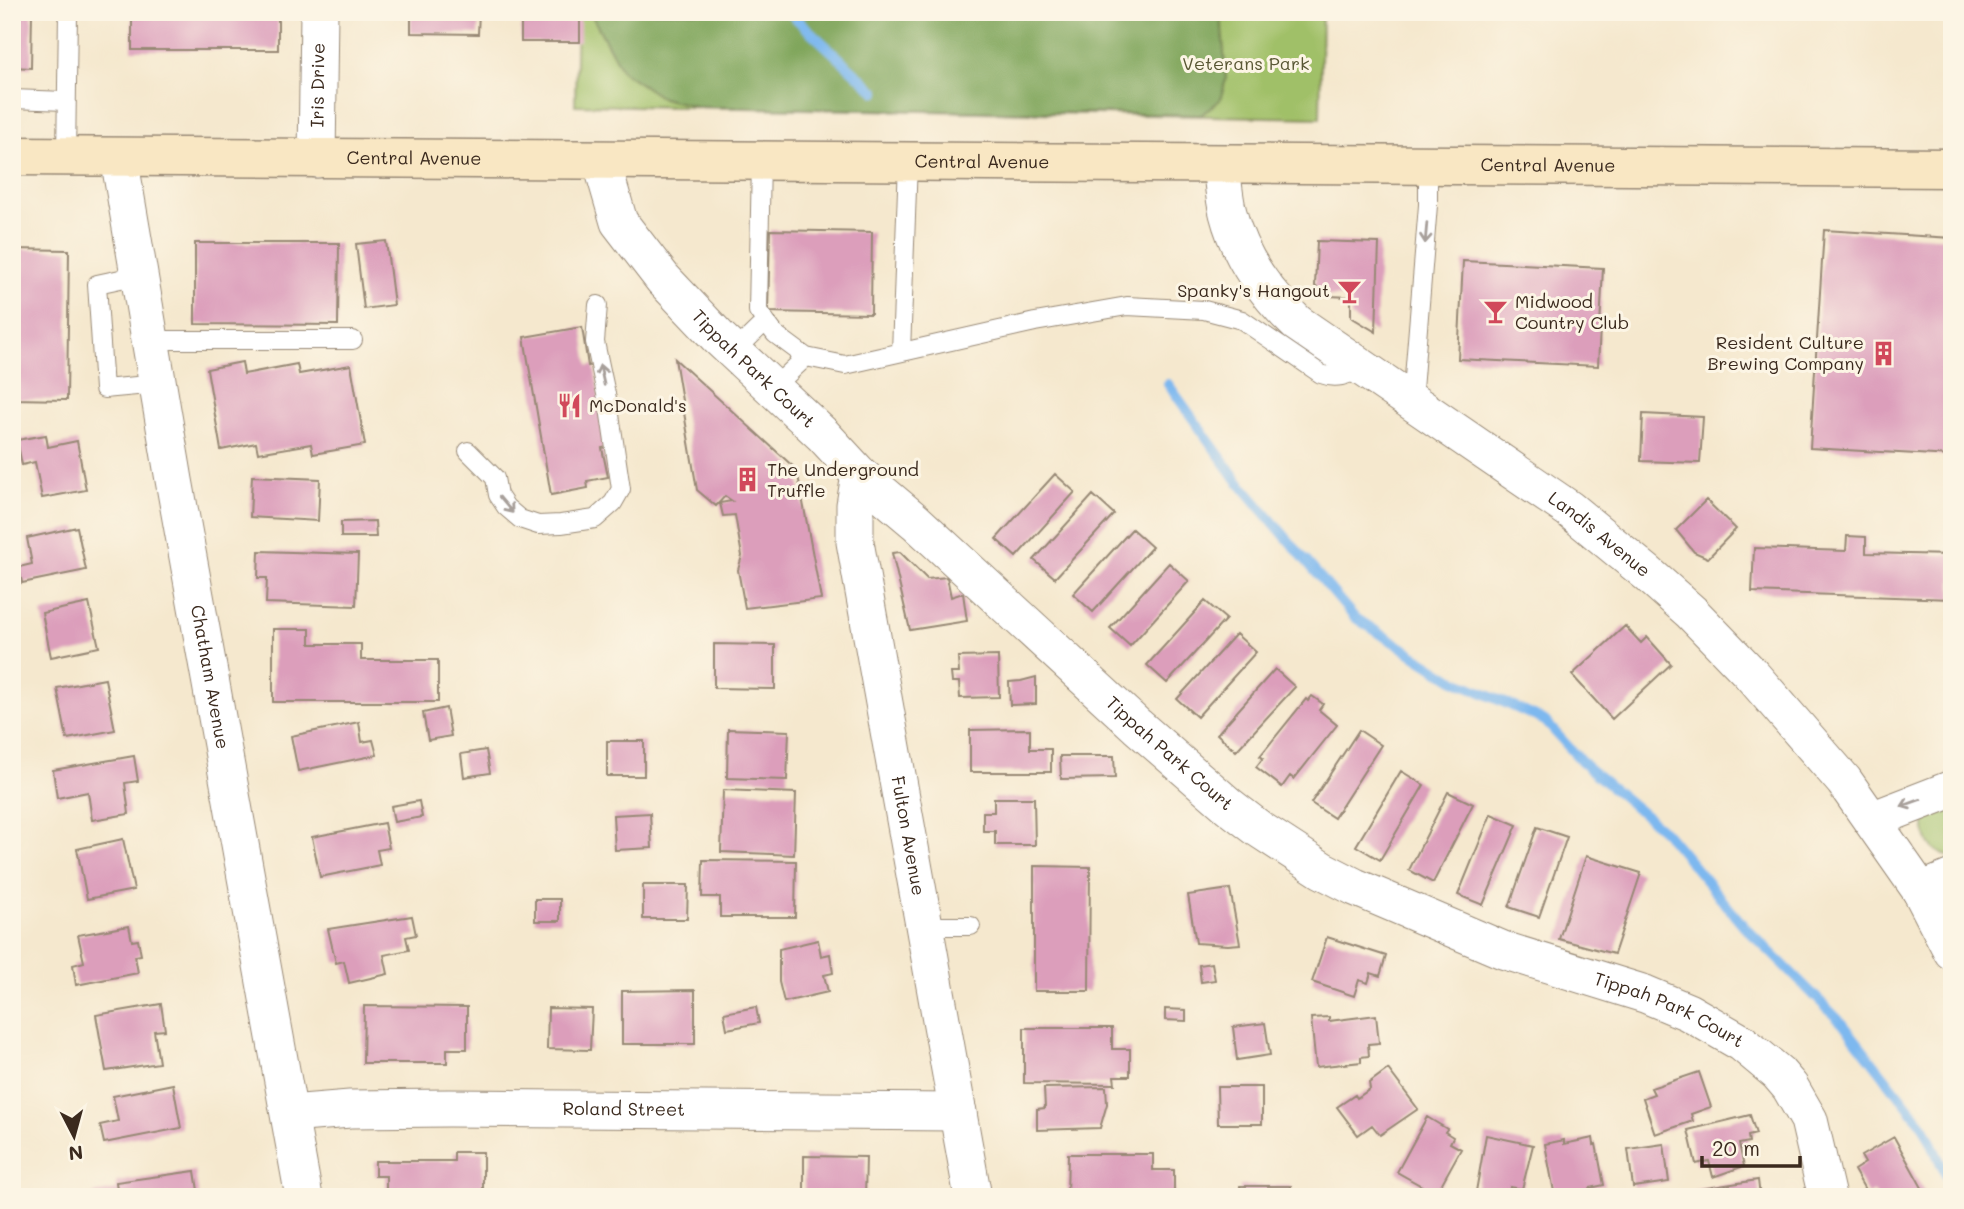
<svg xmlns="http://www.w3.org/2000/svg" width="1964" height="1209" font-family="Mali,sans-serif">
<rect width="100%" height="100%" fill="#fcf5e5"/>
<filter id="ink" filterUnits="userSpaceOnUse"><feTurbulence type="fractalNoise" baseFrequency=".0143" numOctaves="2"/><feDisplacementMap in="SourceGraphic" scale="14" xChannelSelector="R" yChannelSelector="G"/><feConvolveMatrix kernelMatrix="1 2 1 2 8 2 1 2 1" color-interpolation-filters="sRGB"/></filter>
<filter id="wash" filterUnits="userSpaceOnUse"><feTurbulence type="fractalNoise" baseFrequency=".00686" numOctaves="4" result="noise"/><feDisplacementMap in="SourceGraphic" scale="28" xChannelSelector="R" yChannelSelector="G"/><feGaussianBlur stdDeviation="1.57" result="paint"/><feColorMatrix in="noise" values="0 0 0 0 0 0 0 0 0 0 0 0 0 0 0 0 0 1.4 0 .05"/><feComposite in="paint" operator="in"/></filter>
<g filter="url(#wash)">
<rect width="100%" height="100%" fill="#f5e8ce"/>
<path fill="#a0c068" stroke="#6e7543" stroke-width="2" d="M577,12H1322L1320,118L575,105Z
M1952,804V857C1929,853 1921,835 1927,814Z"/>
<path fill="#80a65c" stroke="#5e683d" stroke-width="2" d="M592,12H1221L1226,79L1220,100L1201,115L699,107L662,98L622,71L593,18Z"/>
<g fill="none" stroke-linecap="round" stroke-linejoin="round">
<path stroke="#7db8ef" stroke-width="10" d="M789,12L876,92
M1168,384L1237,480L1354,617L1450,678L1545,721L1586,766L1665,832L1744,926L1844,1025L1924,1127L1952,1188"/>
</g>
<g id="blocks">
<path fill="#dc9ebb" d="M12,12H32L31,68L12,67Z
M132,12H278V50H132Z
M411,12H479L478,34L411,33Z
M521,12H580V42H521Z
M770,230L872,232L871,314L768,312Z
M1824,230L1952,238V456L1810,448Z
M386,241L394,305L364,309L356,244Z
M1317,241L1379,243L1376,332L1351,317V297L1328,296L1315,286Z
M195,243H339L338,325L195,324Z
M12,249L69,250L67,400L12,399Z
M1463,261L1603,268L1598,366L1458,359Z
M582,327L588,366L594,365L608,447L602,448L608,477L587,481L588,488L551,495L524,337Z
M675,359L797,470L821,599L745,608L738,570L742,556L735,515L723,516L720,503L732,501L725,496L716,506L697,490Z
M242,362L244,374L297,364L299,374L351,365L365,445L313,454L311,444L258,453L256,443L221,450L207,369Z
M1643,414L1703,417L1700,463L1641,461Z
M46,435L48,447L77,441L86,490L42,498L35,462L22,465L17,440Z
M1055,474L1075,492L1016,557L996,539Z
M252,476L320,479L318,521L250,517Z
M1093,495L1114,514L1055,578L1034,560Z
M1706,500L1736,529L1708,558L1694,552L1676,530Z
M375,521L376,537H341V522Z
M77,527L86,570L22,583L19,567L32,564L27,538Z
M1132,529L1152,547L1093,612L1073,594Z
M1847,536L1866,537V553L1952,555V599L1752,592L1754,548L1846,551Z
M259,551L358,554L356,606L266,603L267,578H258Z
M900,552L927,579L947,577L951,597L963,593L967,621L910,630L892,553Z
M1169,563L1189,581L1130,646L1110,628Z
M1205,601L1226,619L1167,683L1147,665Z
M89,603L99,647L51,657L42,613Z
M1625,626L1641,643L1647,637L1671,664L1612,719L1572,675Z
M273,629H310V644H361V660H438V702H273Z
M1236,634L1256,652L1197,717L1177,699Z
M714,644L775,645V689L714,688Z
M998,656L999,697L960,698L959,682H952L951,673H959L958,657Z
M1275,669L1295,687L1236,751L1217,734Z
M1036,677V704L1010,705L1009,682L1021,681Z
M105,679L115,730L67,739L57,688Z
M1312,696L1323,704L1319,710L1337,725L1294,779L1290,776L1282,787L1256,767L1263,758L1260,756L1306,699L1308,701Z
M446,708L451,736L428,740L423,713Z
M359,722L362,742L373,740L377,755L298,771L291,736Z
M728,729L789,731L787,780L727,778Z
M1030,729V749H1051V772H970V730Z
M1359,730L1381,745L1334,818L1311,803Z
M607,741H644V776H607Z
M486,750L490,773L464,777L461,754Z
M134,756L138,781L125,783L129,814L92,820L88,792L57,798L53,770Z
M1060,756H1114L1115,778L1061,779Z
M1401,771L1424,785L1380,860L1356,846Z
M723,790L796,793L794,855L721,852Z
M1448,792L1473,804L1433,883L1409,870Z
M994,798H1034L1035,845H995V831H983V812H994Z
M419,801L422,817L394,822L391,806Z
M650,813L652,848L615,850L613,815Z
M1491,814L1517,825L1483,905L1458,895Z
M384,823L389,848L377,850L380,865L320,877L312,837Z
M1537,827L1567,837L1539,917L1509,907Z
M123,839L134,890L87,899L77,849Z
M1586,856L1641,873L1614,954L1559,939Z
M703,860L796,861L795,917H720V897H702Z
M1034,866L1090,867L1089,991H1034Z
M643,885H688L687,919H643Z
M1230,889L1240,944L1228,945L1196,943L1188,895Z
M535,899H560V921H535Z
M412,916L416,935L406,937L409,950L384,955L388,974L349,983L344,961L336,963L328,929Z
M129,926L132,941L138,940L141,955L135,956L138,973L76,985L73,965L84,962L78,935Z
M1327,937L1386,956L1380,976L1371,973L1368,983L1359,980L1354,996L1312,982Z
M818,940L821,956L830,954L833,973L824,975L828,992L784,1002L779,982V949Z
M1212,963L1215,980L1201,982L1199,965Z
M695,990V1044H622V991Z
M161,1004L165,1030L154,1031L159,1063L106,1071L96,1015Z
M364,1006L467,1007V1049H447V1063H363Z
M756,1007L759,1023L727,1029L724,1013Z
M548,1008L592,1009L590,1050L547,1049Z
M1165,1009L1186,1010V1021L1165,1020Z
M1376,1015L1379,1043L1368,1044L1369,1056L1361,1057V1062L1316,1067L1311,1018L1329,1017V1021Z
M1265,1023L1270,1055L1237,1060L1233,1027Z
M1024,1028H1112V1049H1130V1076H1114L1115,1084L1024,1083Z
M1388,1069L1418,1109L1380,1135L1372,1125L1358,1135L1337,1107L1355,1095L1357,1098L1370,1089L1369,1083Z
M1699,1072L1711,1107L1691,1114L1693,1121L1655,1134L1643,1098L1654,1094L1651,1088Z
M173,1084L181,1128L104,1143L100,1125L118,1121L113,1096Z
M1106,1087L1107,1104L1100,1128L1037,1130V1109L1045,1108L1044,1088Z
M1217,1087H1262V1124H1218Z
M1750,1115L1756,1134L1748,1136L1749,1142L1739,1144L1744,1166L1713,1177L1709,1161L1696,1164L1688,1130Z
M1427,1117L1447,1129L1445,1132L1453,1137L1450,1143L1461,1149L1436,1194L1397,1172Z
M1486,1135L1533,1145L1522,1189L1510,1187L1508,1197H1475Z
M1894,1137L1926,1195L1922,1197H1877L1874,1192L1868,1195L1854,1170L1865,1163L1861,1156Z
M1593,1138L1594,1145L1596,1144L1604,1185L1590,1188L1592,1197H1555L1545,1144L1564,1140V1144Z
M1664,1144L1669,1182L1633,1187L1628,1149Z
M454,1152H483V1197H386V1176H375V1161H454Z
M1068,1154H1153V1170H1174V1197H1067Z
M804,1156L866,1157L865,1197H795V1192L804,1193Z
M195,1171L199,1197H93L92,1194L117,1190L116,1182Z
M1758,1180L1760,1197H1694L1693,1190Z
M1240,1186H1291V1197H1240Z
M536,1191V1197H513V1192Z"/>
</g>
</g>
<g filter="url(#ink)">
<use href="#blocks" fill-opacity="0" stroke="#988976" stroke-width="2"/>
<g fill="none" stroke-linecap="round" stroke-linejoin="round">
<defs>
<path id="lane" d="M12,99L66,101
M66,157L68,12
M761,161L758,311L775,334L806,357L845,365L1035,322L1127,306L1204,310L1242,320L1321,374C1337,380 1347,375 1363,368
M139,275L97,284L104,389L158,384
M150,340H353
M734,352L766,321
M901,352L908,162
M773,388L806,357
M1412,402L1428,205V165
M468,451L495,478L498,495L506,507L520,519L538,525L561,524L595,519L613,503L621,489L609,408L595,342L598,305
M924,926H971"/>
<g id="street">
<path id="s1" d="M119,157L174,480L304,1197"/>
<path id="s2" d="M317,159L319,12"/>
<path id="s3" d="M601,160L619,222L663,279L719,338L823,435L860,475L916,522L1137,726L1229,806L1259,829L1322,870L1355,887L1503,950L1645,994L1688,1012L1742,1043L1778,1073L1790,1087L1809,1120L1827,1197"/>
<path id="s4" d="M1221,164C1223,180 1224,198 1228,213C1239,256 1266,294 1297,323L1569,509L1647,573L1691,612L1750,673L1844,781L1921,891L1952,951"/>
<path id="s5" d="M860,475L855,505V542L973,1197"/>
<path d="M1872,820L1952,789"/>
<path d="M1921,891L1952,878"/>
<path id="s6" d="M290,1114L350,1109L449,1108L958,1112"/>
</g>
<g id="secondary">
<path id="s7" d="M12,156L1952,168"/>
</g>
</defs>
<use href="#lane" stroke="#988976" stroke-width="20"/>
<use href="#street" stroke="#988976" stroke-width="39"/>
<use href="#secondary" stroke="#988976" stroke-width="41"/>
<use href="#lane" stroke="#fff" stroke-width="18"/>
<use href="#street" stroke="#fff" stroke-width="37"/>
<use href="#secondary" stroke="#f9e7c3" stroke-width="38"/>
</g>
<defs><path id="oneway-shaft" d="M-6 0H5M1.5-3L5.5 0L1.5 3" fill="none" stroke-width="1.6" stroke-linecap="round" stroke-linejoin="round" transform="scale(1.75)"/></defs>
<g stroke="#a79f9a">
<use href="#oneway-shaft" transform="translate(1426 233) rotate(95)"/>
<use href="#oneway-shaft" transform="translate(602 375) rotate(-102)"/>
<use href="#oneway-shaft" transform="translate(506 505) rotate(50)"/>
<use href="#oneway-shaft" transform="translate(1911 803) rotate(160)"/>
</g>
</g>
<defs>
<symbol id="bar-bare" viewBox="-9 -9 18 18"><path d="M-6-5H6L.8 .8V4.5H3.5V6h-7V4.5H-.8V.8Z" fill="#d1495b" stroke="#fcf5e5" stroke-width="2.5" paint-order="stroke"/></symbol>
<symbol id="building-bare" viewBox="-9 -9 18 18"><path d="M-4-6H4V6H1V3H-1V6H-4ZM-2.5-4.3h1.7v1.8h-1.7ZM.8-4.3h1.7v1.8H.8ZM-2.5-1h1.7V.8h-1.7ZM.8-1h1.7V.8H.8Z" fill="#d1495b" stroke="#fcf5e5" stroke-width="2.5" paint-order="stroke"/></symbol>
<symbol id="restaurant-bare" viewBox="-9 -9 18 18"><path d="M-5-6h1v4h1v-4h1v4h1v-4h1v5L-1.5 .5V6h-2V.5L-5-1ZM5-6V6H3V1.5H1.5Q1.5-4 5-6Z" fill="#d1495b" stroke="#fcf5e5" stroke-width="2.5" paint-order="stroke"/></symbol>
</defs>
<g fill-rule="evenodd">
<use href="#bar-bare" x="1332" y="274" width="35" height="35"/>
<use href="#bar-bare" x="1478" y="294" width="35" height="35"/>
<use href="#building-bare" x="1866" y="336" width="35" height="35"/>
<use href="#restaurant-bare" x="552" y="388" width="35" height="35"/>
<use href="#building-bare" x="730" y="462" width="35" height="35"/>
</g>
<g text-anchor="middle" stroke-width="6" stroke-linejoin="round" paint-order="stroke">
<g font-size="18" fill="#595734" stroke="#fcf5e5">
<text x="1246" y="70">Veterans Park</text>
</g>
<g font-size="18" fill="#3b2a1e" stroke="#fcf5e5">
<text dy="6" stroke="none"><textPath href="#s2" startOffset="74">Iris Drive</textPath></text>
<text dy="6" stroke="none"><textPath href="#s7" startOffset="402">Central Avenue</textPath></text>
<text dy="6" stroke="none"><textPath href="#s7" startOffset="970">Central Avenue</textPath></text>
<text dy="6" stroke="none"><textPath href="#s7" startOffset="1536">Central Avenue</textPath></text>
<text dy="6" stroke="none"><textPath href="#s3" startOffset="264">Tippah Park Court</textPath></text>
<text dy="6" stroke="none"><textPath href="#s4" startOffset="550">Landis Avenue</textPath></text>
<text dy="6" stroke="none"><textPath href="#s1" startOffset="528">Chatham Avenue</textPath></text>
<text dy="6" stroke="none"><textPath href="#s3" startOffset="831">Tippah Park Court</textPath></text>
<text dy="6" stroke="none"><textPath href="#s5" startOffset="366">Fulton Avenue</textPath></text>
<text dy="6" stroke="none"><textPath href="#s3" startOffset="1398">Tippah Park Court</textPath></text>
<text dy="6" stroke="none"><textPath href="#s6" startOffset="334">Roland Street</textPath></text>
</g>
<g font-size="18" fill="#3b2a1e" stroke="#fcf5e5" text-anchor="start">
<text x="1330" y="297" text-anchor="end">Spanky's Hangout</text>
<text x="1515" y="308">Midwood<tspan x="1515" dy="21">Country Club</tspan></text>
<text x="1864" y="349" text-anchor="end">Resident Culture<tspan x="1864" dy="21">Brewing Company</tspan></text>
<text x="589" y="412">McDonald's</text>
<text x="767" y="476">The Underground<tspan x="767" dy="21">Truffle</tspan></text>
</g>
</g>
<rect width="1964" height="1209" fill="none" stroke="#fcf5e5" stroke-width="42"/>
<g transform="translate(74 1136) rotate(174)" stroke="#fcf5e5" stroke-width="5" paint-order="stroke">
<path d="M0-5L12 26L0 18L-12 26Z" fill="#3b2a1e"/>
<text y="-10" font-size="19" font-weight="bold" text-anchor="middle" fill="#3b2a1e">N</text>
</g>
<path d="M1702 1156v10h98v-10" fill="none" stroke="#3b2a1e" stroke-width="3.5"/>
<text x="1712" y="1156" font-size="21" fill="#3b2a1e" stroke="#fcf5e5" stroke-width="5" paint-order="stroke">20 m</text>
</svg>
